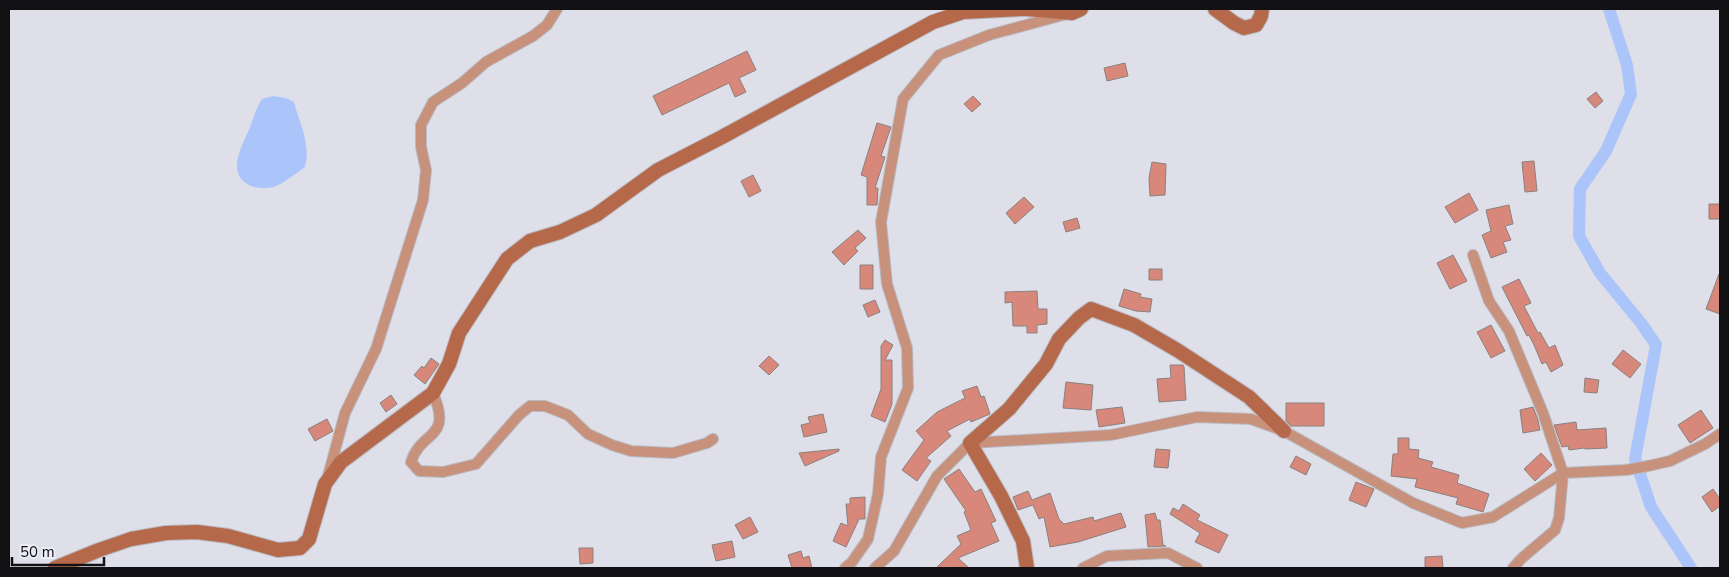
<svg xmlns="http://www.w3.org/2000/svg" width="1729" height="577" font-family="'Nunito Sans',sans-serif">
<rect width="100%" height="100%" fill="#dedfe8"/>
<path fill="#abc5fa" d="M273,96L286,98L294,102C300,125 311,144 305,167C296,173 286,182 276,186C269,189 256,189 249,185C225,172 243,145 250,127C254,117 256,108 262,99Z"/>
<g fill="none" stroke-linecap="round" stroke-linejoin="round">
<path stroke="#abc5fa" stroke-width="12" d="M1609,9L1627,65L1631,94L1606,151L1580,189L1579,236L1600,273L1641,323L1656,345L1635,459L1651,507L1691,568"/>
</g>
<path fill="#d8887a" stroke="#8a807e" d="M747,51L756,70L739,78L746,92L735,97L729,83L662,115L653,96Z
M1125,63L1128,76L1107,81L1104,68Z
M1596,92L1603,101L1595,108L1587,99Z
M973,96L981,104L972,112L964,104Z
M877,123L891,127L881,156L885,157L875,188H878L877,205H867V177L861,175Z
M1534,161L1537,191L1525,192L1522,162Z
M1152,162L1166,164L1165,195L1150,196L1149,178Z
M753,175L761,191L749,197L741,181Z
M1469,193L1478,210L1455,223L1445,207Z
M1024,197L1034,207L1015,224L1006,213Z
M1709,204H1720V219H1709Z
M1509,205L1513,224L1505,226L1511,240L1503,242L1507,252L1491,258L1482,235L1491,231L1486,210Z
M1077,218L1080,228L1066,232L1063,222Z
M858,230L866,238L855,248L858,251L844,265L832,252Z
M1453,255L1467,281L1450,289L1437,263Z
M860,265H873V289H860Z
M1149,269H1162V280H1149Z
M1719,274H1720V314L1706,309Z
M1519,279L1531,303L1524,306L1538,333L1540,332L1549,348L1555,345L1563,365L1551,372L1546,362L1542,364L1534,345L1529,335L1527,336L1502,287Z
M1124,289L1141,294L1140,297L1152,299L1150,312L1136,311L1119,306Z
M1037,291L1038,309H1047V324L1037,325V333H1027V326H1013L1012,302L1005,303V292Z
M875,300L880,312L868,317L863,305Z
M1491,325L1505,351L1491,358L1477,332Z
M885,340L893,345L885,360H892V404L885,422L871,416L881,389V346Z
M1623,350L1641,364L1630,378L1612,364Z
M769,356L779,365L769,375L759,366Z
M431,358L439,364L425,384L414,375L422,366L424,368Z
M1170,365H1183L1184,367L1186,400L1159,402L1157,379L1171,378Z
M1585,378L1599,380L1597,393L1584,392Z
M1066,382L1093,385L1091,410L1063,408Z
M977,386L981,397L984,396L990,414L971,422L970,419L947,431L951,436L926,458L931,461L917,481L902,470L924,440L916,431L937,412L965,398L962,391Z
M391,395L397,404L386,412L380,403Z
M1286,403H1324V426H1291L1286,421Z
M1122,407L1125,423L1099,427L1096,410Z
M1533,407L1538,420L1540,430L1523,433L1520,410Z
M1701,410L1713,428L1690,443L1678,425Z
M823,414L827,432L804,437L801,425L810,423L808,417Z
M327,419L333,431L315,441L308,429Z
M1576,422L1577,430L1606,428L1607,448L1585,449L1584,448L1569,450L1568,446L1562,447L1554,425Z
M1398,438H1409V449L1419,450L1418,458L1433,462L1431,467L1459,475L1457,483L1489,494L1483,512L1456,504L1458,498L1415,487L1417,479L1391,476L1393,454H1398Z
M839,449V451L805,466L799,453Z
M1156,449L1170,450L1168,468L1154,467Z
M1541,453L1552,465L1535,481L1524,469Z
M1296,456L1311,464L1306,475L1290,467Z
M959,469L975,492L981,489L996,521L991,523L999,541L958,558L969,568H936L961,544L957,536L971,530L964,512L966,511L944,479Z
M1356,482L1374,489L1366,507L1349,500Z
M1713,489L1720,499V506L1712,512L1702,497Z
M1028,491L1032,500L1050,493L1059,519L1064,524L1093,517L1094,521L1121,513L1126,527L1078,542L1050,547L1044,517L1039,519L1033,505L1018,510L1013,497Z
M865,497V519H859L846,547L833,541L841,523L848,526L846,504H850V498Z
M1183,504L1200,515L1197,520L1228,535L1219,553L1195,542L1200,533L1170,514L1173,508L1179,511Z
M1155,513L1157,520H1160L1163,545L1166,546L1148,547L1145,515Z
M750,517L758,532L743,539L735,525Z
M732,541L735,557L716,561L712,545Z
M579,548H593V563L580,564Z
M801,551L803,558L809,556L812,568H792L788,555Z
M1442,556L1443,568L1425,567V557Z"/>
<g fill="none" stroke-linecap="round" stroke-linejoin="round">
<defs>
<path id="street" d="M1473,255L1489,301L1509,331L1543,413L1563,473L1559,518L1555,530L1521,559L1513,568
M433,393C453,440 421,430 411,462L419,471L443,472L476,464L519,415L530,406H545L568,415L588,434L612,445L631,451L673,453L707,443L713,439
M328,476L345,413L376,349L423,200L426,170L421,147V125L433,102L462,83L486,62L533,36L547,25L557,9
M845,568L852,562L868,539L878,494L881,457L908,388L907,348L887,284L881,222L903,99L939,55L989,35L1063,15
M875,568L894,551L937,476L970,443L1111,435L1197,417L1251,419L1284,431L1413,503L1462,523L1493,517L1563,473L1626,470L1648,466L1670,461L1705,444L1720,434
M1083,568L1107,556L1168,553L1197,568"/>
<path id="secondary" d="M1026,9L1072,13L1081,9
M1215,9L1234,23L1244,28L1256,25L1261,16L1262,9
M55,568L99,550L131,539L166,533L197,532L228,536L278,550L300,548L309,539L325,484L341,462L433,393L449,364L459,333L507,259L530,241L560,232L596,215L658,170L722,137L933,22L963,12L1023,9
M1027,568L1023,541L1001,496L970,443L1009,409L1046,364L1059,339L1079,318L1091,309L1134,325L1177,350L1249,397L1284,431"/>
</defs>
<use href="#street" stroke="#b9bac2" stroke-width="12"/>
<use href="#secondary" stroke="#b9bac2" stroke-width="16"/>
<use href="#street" stroke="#c7917c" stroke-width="10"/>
<use href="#secondary" stroke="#b6684a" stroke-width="14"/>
</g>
<rect width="1729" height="577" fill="none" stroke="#111114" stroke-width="20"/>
<path d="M12 557v8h92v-8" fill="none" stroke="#111114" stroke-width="2.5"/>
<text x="20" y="557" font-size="15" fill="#111114" stroke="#ebecf5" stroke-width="4" paint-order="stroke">50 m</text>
</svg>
